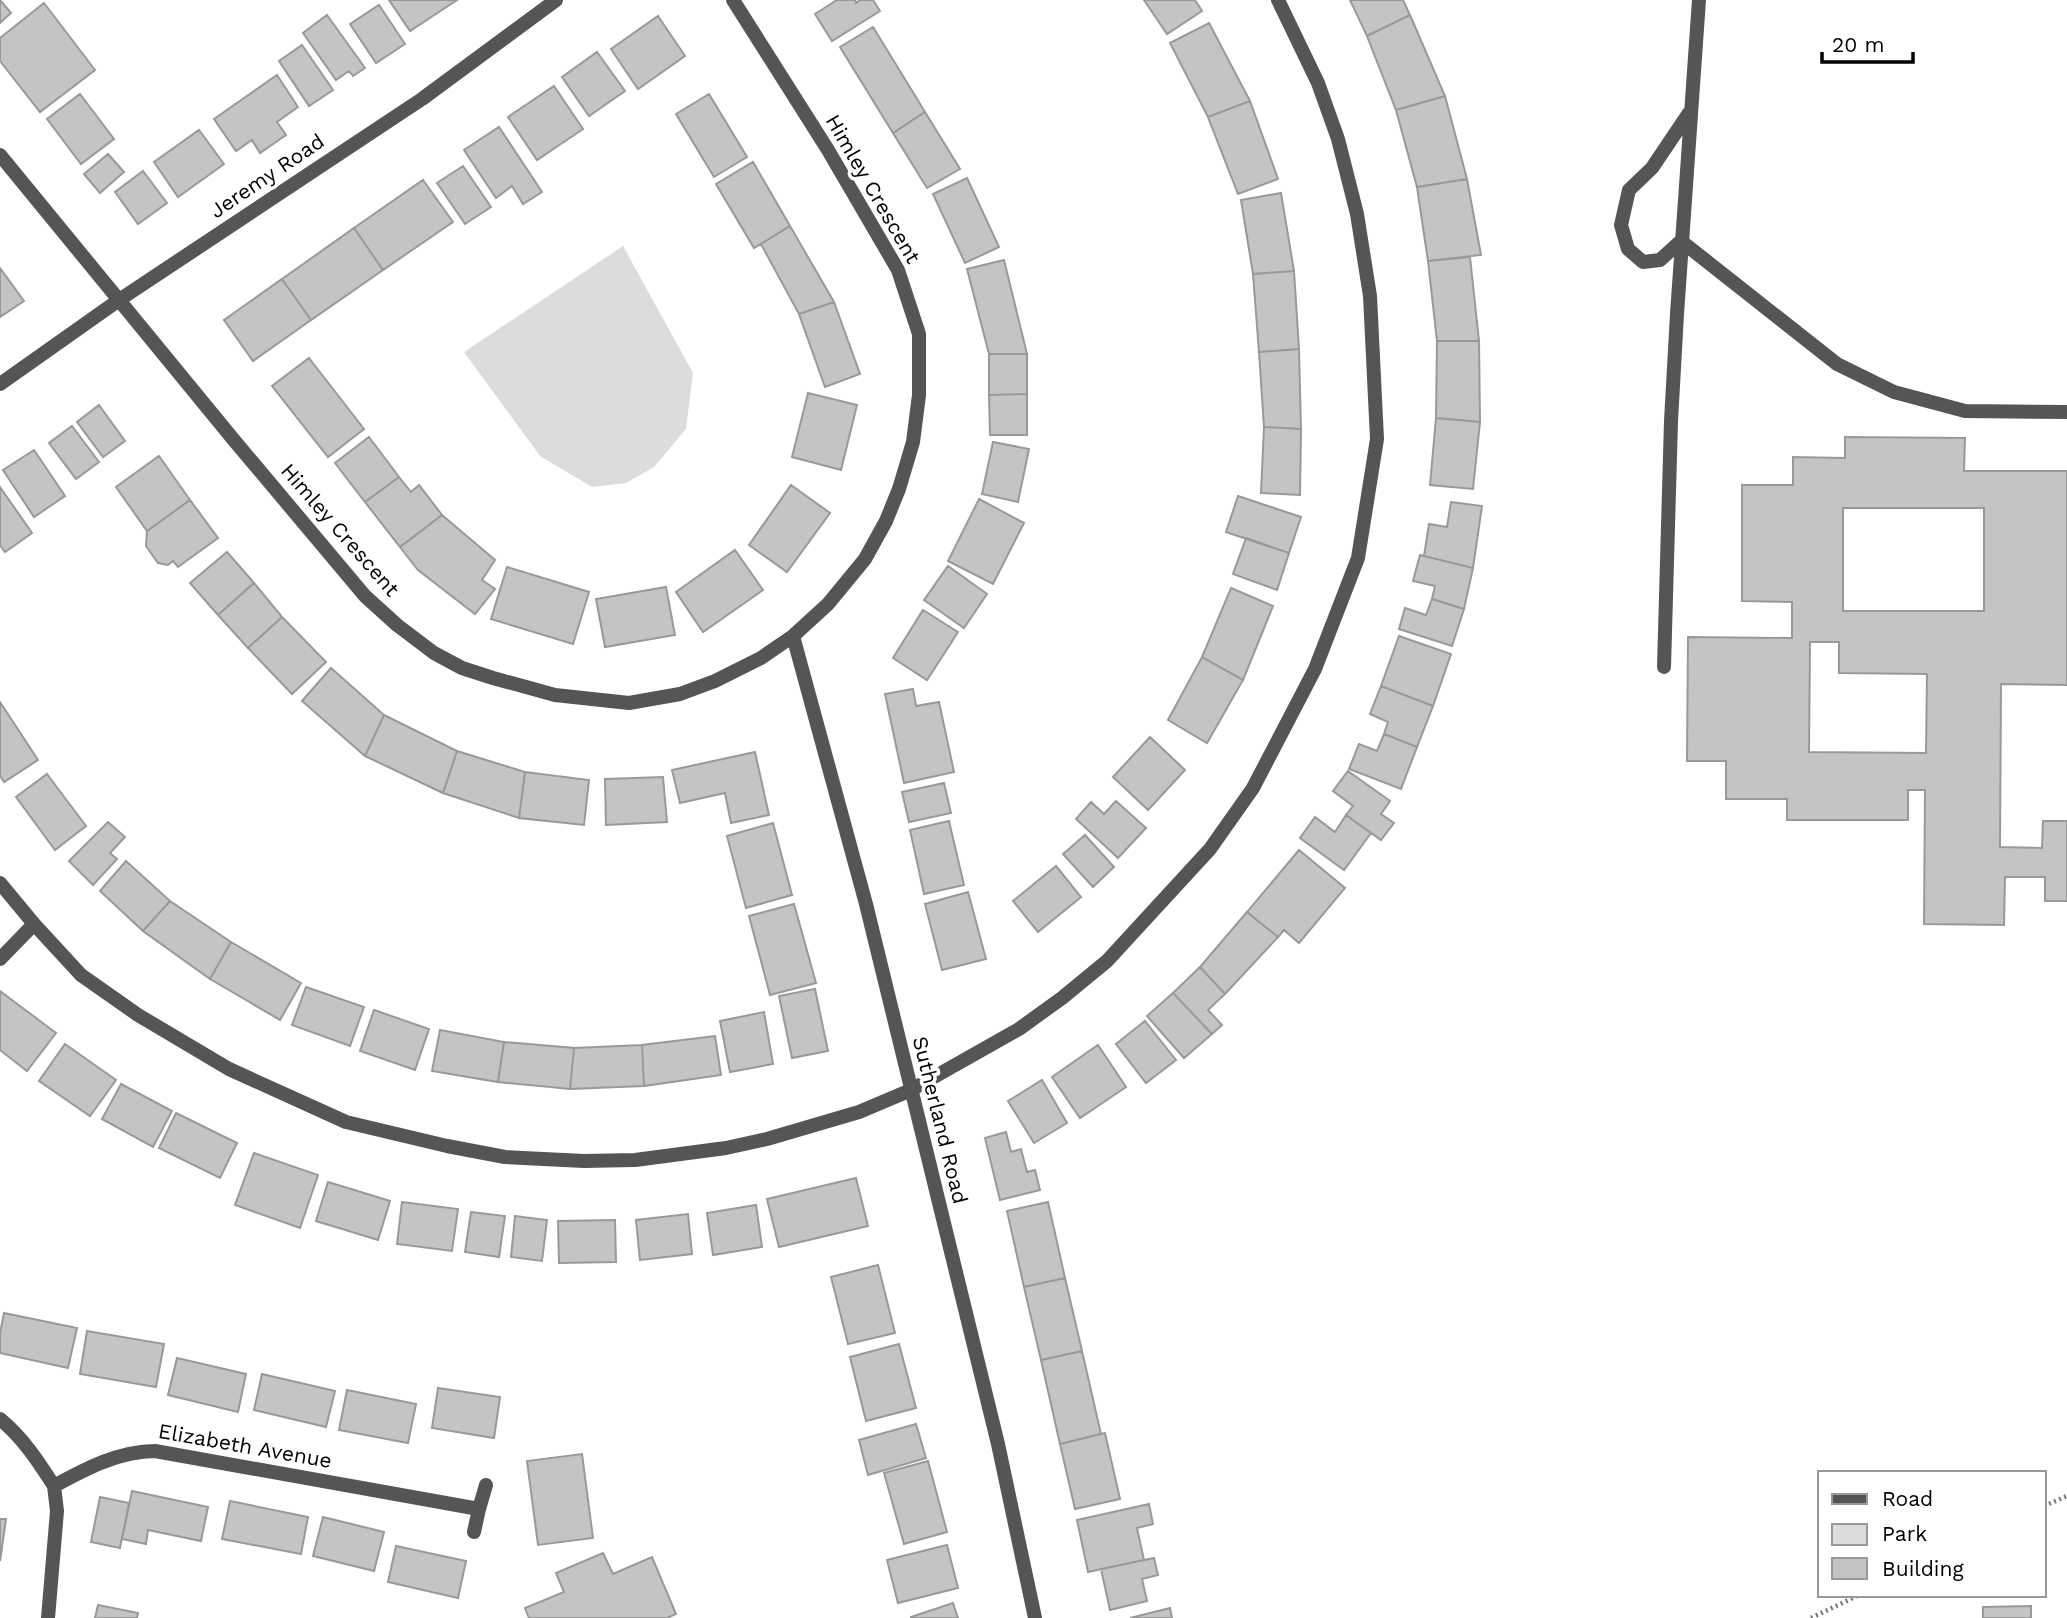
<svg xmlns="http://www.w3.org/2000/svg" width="2067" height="1618" font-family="'Work Sans',sans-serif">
<rect width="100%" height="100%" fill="#fff"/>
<path fill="#dcdcdc" d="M623,246L693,373L686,429L654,467L626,483L592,487L540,456L464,352Z"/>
<path fill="#c4c4c4" stroke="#999" stroke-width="2" fill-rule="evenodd" d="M0,0L11,13L0,23Z
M389,0H457L410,31Z
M837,0H855L856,3L860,0H873L880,11L832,41L815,14Z
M1144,0H1195L1202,11L1167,34Z
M1350,0H1403L1410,15L1367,36Z
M44,3L95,70L40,112L0,61V38Z
M379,5L405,44L376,63L350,24Z
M327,15L365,68L353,76L349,71L336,80L303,33Z
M1410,15L1445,96L1396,110L1367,36Z
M658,16L685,56L638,89L611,49Z
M1209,23L1250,101L1208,117L1170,43Z
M873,27L925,112L893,133L840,47Z
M302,45L333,90L309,106L279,61Z
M597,52L625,91L589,116L562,77Z
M277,75L298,107L277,122L286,135L260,153L252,140L236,151L214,119Z
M554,86L583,129L537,160L508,117Z
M80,94L114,139L81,164L47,119Z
M709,94L747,157L714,177L676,114Z
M1445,96L1467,179L1417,187L1396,110Z
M1250,101L1278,179L1238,194L1208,117Z
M925,112L960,169L927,188L893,133Z
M499,127L542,192L523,204L512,186L496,198L464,150Z
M199,130L224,164L178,197L154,162Z
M108,154L124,172L100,193L84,174Z
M753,162L790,226L754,248L716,184Z
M463,166L491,207L465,224L437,183Z
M143,171L167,203L138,224L115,192Z
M967,178L999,247L965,263L933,194Z
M1467,179L1481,255L1428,261L1417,187Z
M423,180L453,222L383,270L354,228Z
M1281,193L1294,271L1253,274L1241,200Z
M790,226L834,302L799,314L761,244Z
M354,228L383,270L311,320L282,279Z
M1470,257L1479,341H1437L1428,261Z
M1004,260L1027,354H989L967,269Z
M0,268L24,301L0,317Z
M1294,271L1299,349L1259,352L1253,274Z
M282,279L311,320L253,361L224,320Z
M834,302L860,374L825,387L799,314Z
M1437,341H1479L1480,422L1436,418Z
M1299,349L1301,429L1264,427L1259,352Z
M989,354H1027V394L989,395Z
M309,358L364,429L328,457L272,386Z
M808,393L857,405L841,470L792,457Z
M1027,394V435H990L989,395Z
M99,405L125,441L103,457L77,422Z
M1436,418L1480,422L1473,489L1430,485Z
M72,426L99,462L76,479L49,443Z
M1264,427L1301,429L1300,495L1261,493Z
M369,437L399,477L365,502L335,463Z
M1845,437L1965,438L1964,471H2067V685L2001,684L2000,847L2042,848L2043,821H2067V901H2045V877H2005L2004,925L1924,924L1925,790H1908V820H1787V799H1726V761H1687L1688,637L1792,638V602L1742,601V485H1793V457L1845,458ZM1843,508H1984V611H1843ZM1810,642H1839V673L1927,674L1926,753L1809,752Z
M993,442L1029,449L1018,502L982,494Z
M34,450L65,496L34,517L3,470Z
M159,456L190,500L147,531L116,487Z
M399,477L411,492L419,485L442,515L400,547L365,502Z
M791,485L830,513L787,572L749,545Z
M0,487L32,533L5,552L0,545Z
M1238,496L1301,517L1289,553L1226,532Z
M979,499L1024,523L993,584L948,561Z
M190,500L218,538L178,567L173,561L168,565L158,563L146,546L147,531Z
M1451,502L1482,506L1473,568L1424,556L1429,524L1447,527Z
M442,515L495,560L482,580L495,589L475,614L418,570L400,547Z
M1246,538L1289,553L1277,590L1233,574Z
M735,550L763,590L703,632L676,592Z
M227,552L254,583L218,615L190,583Z
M1420,555L1473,568L1464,609L1432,599L1435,586L1413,581Z
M948,566L987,594L964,628L924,600Z
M507,567L589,592L573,644L491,619Z
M254,583L282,617L248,648L218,615Z
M666,587L675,635L605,647L596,599Z
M1231,588L1273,606L1243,680L1202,657Z
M1432,599L1464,609L1452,646L1399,629L1405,608L1426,615Z
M923,610L958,632L927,680L893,658Z
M282,617L326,662L292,694L248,648Z
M1399,636L1451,654L1433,706L1381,686Z
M1202,657L1243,680L1207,743L1168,720Z
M331,668L384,715L365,756L302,701Z
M1381,686L1433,706L1417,747L1384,734L1388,722L1370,714Z
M913,689L916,706L939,702L954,772L904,783L885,694Z
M0,702L38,760L4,782L0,776Z
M384,715L457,751L443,793L365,756Z
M1384,734L1417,747L1401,789L1349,769L1359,744L1377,751Z
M1150,737L1185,770L1148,810L1113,777Z
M457,751L525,772L519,818L443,793Z
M755,752L769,815L731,823L725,793L680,803L672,770Z
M1348,771L1390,801L1381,814L1394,823L1381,840L1346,815L1353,806L1333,791Z
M525,772L589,780L584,825L519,818Z
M47,774L86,826L55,850L16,797Z
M663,777L667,822L606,825L605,779Z
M944,783L951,813L909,822L902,792Z
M1116,801L1146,828L1118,858L1076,819L1091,802L1104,814Z
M1346,815L1371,833L1344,870L1300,838L1315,817L1335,832Z
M949,821L964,885L924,894L910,830Z
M108,822L125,837L110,853L117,859L93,885L69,861Z
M773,823L792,895L746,908L727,836Z
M1085,835L1114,867L1093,887L1063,854Z
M1299,850L1345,888L1299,943L1284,930L1278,937L1247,912Z
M126,861L170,901L143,931L100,891Z
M1056,866L1081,897L1038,932L1013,901Z
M968,892L986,959L942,970L925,904Z
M170,901L231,942L210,979L143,931Z
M794,904L816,983L770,995L749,916Z
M1247,912L1278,937L1225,994L1200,967Z
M231,942L301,983L280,1020L210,979Z
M1200,967L1225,994L1208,1010L1222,1025L1212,1034L1173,993Z
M306,987L364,1007L350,1046L292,1025Z
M815,989L828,1051L792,1058L779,996Z
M0,991L56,1033L27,1071L0,1050Z
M1173,993L1212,1034L1184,1058L1147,1016Z
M374,1010L429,1029L415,1070L360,1051Z
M764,1012L773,1064L730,1072L720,1021Z
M1145,1021L1176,1060L1146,1083L1116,1044Z
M440,1030L504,1042L498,1082L432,1071Z
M715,1036L721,1075L644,1086L642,1045Z
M504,1042L574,1048L570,1089L498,1082Z
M65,1044L116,1080L90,1116L39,1081Z
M642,1045L644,1086L570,1089L574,1048Z
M1098,1045L1126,1087L1080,1118L1052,1077Z
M1042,1080L1067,1123L1034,1143L1008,1101Z
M121,1084L172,1111L153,1147L102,1119Z
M176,1113L237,1143L220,1178L159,1148Z
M1006,1132L1011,1152L1021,1149L1027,1172L1035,1170L1040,1190L1000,1200L985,1138Z
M254,1153L318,1175L300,1228L235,1205Z
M856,1178L868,1226L779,1247L767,1199Z
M328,1182L390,1201L378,1240L316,1221Z
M402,1202L458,1209L452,1251L397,1244Z
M1048,1202L1065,1278L1024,1287L1007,1211Z
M756,1205L762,1247L713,1255L707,1213Z
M471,1212L505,1216L499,1257L465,1252Z
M688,1214L692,1254L640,1260L636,1220Z
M515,1216L547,1220L542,1261L511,1257Z
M615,1220L616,1262L559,1263L558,1221Z
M878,1265L895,1333L848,1344L831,1277Z
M1065,1278L1082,1351L1041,1360L1024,1287Z
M4,1313L77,1328L68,1368L0,1353V1333Z
M87,1331L164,1344L156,1387L80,1374Z
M899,1344L916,1408L866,1421L850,1357Z
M1082,1351L1101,1434L1060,1444L1041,1360Z
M177,1358L246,1374L238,1412L168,1395Z
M262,1374L335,1391L326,1427L254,1410Z
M438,1388L500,1397L494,1438L432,1428Z
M347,1390L416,1404L408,1443L339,1430Z
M916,1424L926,1458L868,1475L859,1440Z
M1105,1433L1120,1499L1075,1509L1060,1444Z
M582,1454L593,1538L538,1545L527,1461Z
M928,1461L947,1532L904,1544L884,1473Z
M132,1491L208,1507L201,1541L148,1530L146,1544L122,1539Z
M100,1497L129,1503L120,1548L91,1542Z
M230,1501L308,1517L301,1554L222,1539Z
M1149,1504L1153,1524L1137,1528L1144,1560L1088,1572L1077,1520Z
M323,1517L384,1532L374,1571L313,1556Z
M0,1519H6L0,1561Z
M947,1545L958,1588L898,1603L887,1560Z
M396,1546L466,1561L458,1598L388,1582Z
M603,1553L613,1574L652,1557L676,1614L667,1618H529L525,1608L564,1592L556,1573Z
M1154,1558L1158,1575L1142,1579L1147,1601L1110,1610L1101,1569Z
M953,1603L958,1618H911V1617Z
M98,1605L138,1613L137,1618H95Z
M2031,1606V1618H1983V1607Z
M1170,1608L1172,1618H1130Z"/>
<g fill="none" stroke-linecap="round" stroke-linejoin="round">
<path stroke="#777" stroke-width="4.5" stroke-dasharray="2 3.5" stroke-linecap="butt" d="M2044,1506L2067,1496
M1811,1618L1859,1595"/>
<path stroke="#555" stroke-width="14" d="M1689,113L1652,168L1629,190L1621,225L1628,249L1643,262L1660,260L1681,241L1837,364L1894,392L1965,411L2067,412
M1664,667L1671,421L1677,314L1699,0
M0,959L34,924"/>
<path stroke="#555" stroke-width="14" d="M0,155L233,439L365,596L397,625L434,653L462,668L493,678L555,695L629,703L680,694L715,681L761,658L793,636L828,604L865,559L886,521L899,489L913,442L919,395V334L898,270L828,150L733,0
M0,384L119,300L422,99L556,0
M793,636L866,904L998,1444L1035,1618
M0,883L34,924L81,975L138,1015L229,1069L346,1122L447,1146L505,1157L584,1161L635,1160L726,1148L767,1139L859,1112L911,1090L1019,1029L1062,998L1107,961L1210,849L1253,788L1315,669L1358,558L1377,439L1370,296L1357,214L1338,139L1318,83L1278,0
M0,1419C23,1438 38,1461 54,1486C85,1469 119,1451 155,1451L479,1509L474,1532
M479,1509L486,1485
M48,1618L57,1511L54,1486"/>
</g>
<g text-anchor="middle" stroke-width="7" stroke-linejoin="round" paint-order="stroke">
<g font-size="21" fill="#000" stroke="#fff">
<text transform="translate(267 176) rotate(-34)" y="7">Jeremy Road</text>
<text transform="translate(873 189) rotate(60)" y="7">Himley Crescent</text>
<text transform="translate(340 530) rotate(49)" y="7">Himley Crescent</text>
<text transform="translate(940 1120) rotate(76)" y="7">Sutherland Road</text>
<text transform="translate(245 1446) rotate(10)" y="7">Elizabeth Avenue</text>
</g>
</g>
<rect x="1818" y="1471" width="228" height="126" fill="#ffffff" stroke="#999999" stroke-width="2"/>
<rect x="1832" y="1494" width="35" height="10" fill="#555555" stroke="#999999" stroke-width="2"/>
<text x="1882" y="1506" font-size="21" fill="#000000">Road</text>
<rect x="1832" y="1524" width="35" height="21" fill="#dcdcdc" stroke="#999999" stroke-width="2"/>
<text x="1882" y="1541" font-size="21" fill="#000000">Park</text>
<rect x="1832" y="1558" width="35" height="21" fill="#c4c4c4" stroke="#999999" stroke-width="2"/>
<text x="1882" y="1576" font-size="21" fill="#000000">Building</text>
<path d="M1822 52v10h91v-10" fill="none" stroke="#000000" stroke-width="3.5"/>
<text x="1832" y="52" font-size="21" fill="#000000" stroke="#ffffff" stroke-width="5" paint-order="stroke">20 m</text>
</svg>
